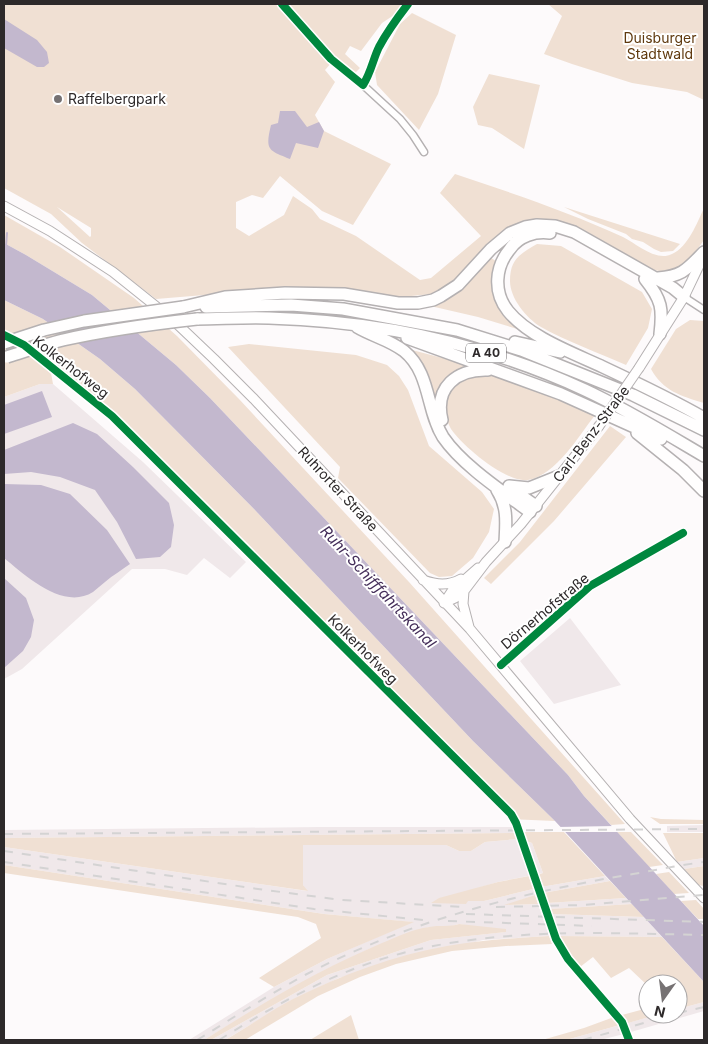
<svg xmlns="http://www.w3.org/2000/svg" width="708" height="1044" font-family="Inter,sans-serif">
<rect width="100%" height="100%" fill="#fdfafb"/>
<path fill="#f0e8ea" d="M40,384H53L143,462L246,562L230,578L204,558L187,575L165,569H132L22,669L4,679V397Z
M570,618L621,685L554,704L520,661Z
M704,825V832H667V826Z
M320,827H513L514,833L4,838V830Z
M517,839L532,843L543,873L498,882L478,888L468,901H484L533,889L535,895L507,905L538,904L549,936L483,940L339,978L292,1000L225,1040H211L327,975L431,940L505,932L459,924L448,927H429L369,949L325,970L276,997L204,1040H189L274,987L327,959L412,922L324,914L4,865V847L307,891L303,885V845H446L459,851H471L485,842Z
M704,858V866L684,869L677,862Z
M605,876L610,881L543,893L541,887Z
M626,898L632,904L549,909L547,903Z
M551,914L644,917L662,937L558,936Z
M704,1002V1011L624,1034L600,1040H566L660,1014H678V1009Z"/>
<path fill="#f0e0d3" fill-rule="evenodd" d="M4,4H277L332,62L325,70L335,82L315,115L324,131L391,164L353,225L322,211L280,176L263,198L252,195L236,202V228L249,236L284,215L293,196L312,209L320,219L356,236L420,280L431,278L481,236L440,193L455,174C512,193 569,212 623,237C637,244 656,262 672,254C688,247 697,223 704,208V240L690,259L678,270L666,272L653,270L568,224L546,219L529,220L505,229L485,246L454,282L432,294L401,297L291,288L156,299L82,243L51,214L4,188ZM57,207L91,228V236L90,237Z
M286,4H404L397,13L382,23L361,51L350,46L345,54L360,68L354,74L335,57Z
M548,4H704V100L687,92L632,83L572,64L544,54L562,16Z
M412,13L456,35L438,94L419,130L377,85L375,72L400,24Z
M489,74L540,85L524,149L492,128L478,125L473,107Z
M564,207L680,244L673,251L661,252L654,249L643,242L632,239L626,234L588,219Z
M4,215L60,247L134,298L177,336L239,399L409,582L625,824L611,825L584,796L568,775L210,398L176,365L92,295L26,255L4,243Z
M537,244L561,246L642,292L652,309L648,328L626,365C599,353 566,341 541,327C526,318 510,298 510,281C510,259 520,254 537,244Z
M491,258L496,261L492,279L494,295L524,331L478,317L426,305Z
M4,300L43,319L100,359L135,389L254,509L473,741L555,821L507,819V813L110,417L51,373L53,384H40L4,397Z
M690,320L704,321V403C681,396 663,391 651,369L676,329Z
M249,344L356,355L387,365L399,376L408,390L429,446L482,492L494,509L489,532L473,558L452,576L439,577L430,573L338,478L340,467L228,347Z
M412,350L473,366L457,372L437,412L419,362Z
M489,374L528,386L595,415C579,436 556,475 528,480C508,484 462,446 451,429C441,412 446,389 463,379C470,376 482,376 489,374Z
M610,426L626,437L554,521L491,584L484,578L520,542Z
M650,817L661,819L704,820V824H660Z
M523,832H564L605,876L541,887L537,875L543,873L532,843L526,841Z
M617,832H631L663,865L649,867Z
M514,833L517,839L485,842L471,851H459L446,845H303V885L308,891L4,847V838Z
M663,833H704V858L677,862Z
M4,865L324,914L414,922L327,959L274,987L259,978L321,938L316,924L298,917L4,873Z
M704,866V886L698,885L684,869Z
M669,872L689,893L674,894L656,874Z
M529,876L533,889L484,901H468L466,904L431,903L439,898L498,882Z
M610,881L626,898L547,903L543,893Z
M535,895L538,904L504,905Z
M696,900L704,909V919H698L681,901Z
M632,904L644,917L551,914L549,909Z
M459,924L506,929V932L431,940L327,975L211,1040H204C261,1004 320,969 382,943C397,937 413,929 429,927C439,925 449,927 459,924Z
M549,936L552,944L506,946L452,951L396,964L360,977L318,996L245,1040H225C248,1027 270,1011 293,999C342,975 394,955 447,946C481,940 515,938 549,936Z
M558,936L662,937L704,982V1002L678,1009V984H648V986L629,968L611,978L593,957L580,967Z
M648,1008V1014H660L628,1023L622,1015Z
M351,1015L359,1040H310Z
M614,1017L620,1025L566,1040H542L584,1028Z"/>
<path fill="#c3b8ce" d="M4,19L37,40L47,52L49,63L44,67H37L4,48Z
M280,111H295L307,127L319,122L324,131L318,148L296,143L290,159C268,150 265,150 271,125L278,123Z
M4,243L26,255L92,295L176,365L210,398L568,775L584,796L704,926V982L555,821L473,741L254,509L135,389L100,359L43,319L4,300Z
M42,391L52,417L4,434V405Z
M73,423L97,434L133,467L169,503L174,525L171,547L160,557L136,559L117,522L95,490L60,477L31,472L4,474V450Z
M4,484L41,485L70,494L107,530L130,564C122,570 113,575 105,582C101,585 97,589 93,592C63,611 25,575 4,558Z
M4,578L26,598L34,620L31,637L23,651L4,668Z"/>
<path fill="#fdfafb" d="M615,826L620,832H561L557,827Z"/>
<g fill="none" stroke-linecap="round" stroke-linejoin="round">
<path stroke="#c3b8ce" stroke-width="2" d="M6,246L7,233"/>
<defs>
<path id="street" d="M282,4L331,59L363,85L400,119L413,135L424,152
M684,297L704,310
M4,335L24,345L112,416L511,814L516,823L556,939L568,959L622,1022L628,1039
M501,665L590,586L683,533"/>
<path id="secondary" d="M4,206L50,231L113,272L173,320L214,359L254,399L470,629L630,819L704,898
M639,368L684,297L704,255
M423,580C437,585 448,586 461,579
M464,591L463,604L469,627
M444,603L455,598L464,591L486,562L521,524L599,426
M444,603L452,591L478,568"/>
<path id="highway" d="M550,233C535,231 519,236 510,249C495,267 493,292 508,311C529,337 573,353 603,367C637,383 671,399 704,418
M658,278C683,276 687,269 704,252
M645,279C662,300 663,309 660,334
M183,307L225,297L285,293L344,294L398,303H418L433,300L441,296L458,285L491,249L510,233L525,227L537,225L555,226L574,232L673,288L684,297
M206,307L291,305L343,309L457,330L521,350L633,395L704,430
M197,319C221,319 245,317 269,318C378,321 486,344 585,390C626,409 665,433 704,456
M357,327C372,336 390,340 404,351C431,373 426,410 443,437C462,465 503,492 530,512
M407,338L561,394L661,439
M515,342L560,352
M442,420C434,387 457,369 488,370
M637,433L683,470L704,491
M509,486L529,488L559,476
M510,488L536,506
M497,490C508,507 506,523 505,542"/>
</defs>
<use href="#street" stroke="#b5b1b2" stroke-width="9"/>
<use href="#secondary" stroke="#b5b1b2" stroke-width="11"/>
<use href="#highway" stroke="#b5b1b2" stroke-width="14"/>
<use href="#street" stroke="#fffefe" stroke-width="6"/>
<use href="#secondary" stroke="#fffefe" stroke-width="9"/>
<use href="#highway" stroke="#fffefe" stroke-width="11"/>
<path stroke="#d4d3d3" stroke-width="2" stroke-dasharray="9 9" stroke-linecap="butt" d="M4,834L704,829
M4,851L258,889L342,900L464,907
M4,862L314,909L423,920
M496,907L584,905L704,895
M466,914L704,922
M448,921L592,926
M678,1013L704,1007
M197,1040C233,1018 268,995 305,975C408,921 519,893 633,874C657,870 680,865 704,862
M219,1040C274,1006 329,974 392,956C493,927 600,933 704,935
M583,1040L676,1014"/>
<defs>
<path id="secondary-bridge" d="M599,426L639,368"/>
<path id="highway-bridge" d="M4,343L44,330L84,321L183,307
M7,357C26,351 44,345 63,340C107,330 152,324 197,319"/>
</defs>
<use href="#secondary-bridge" stroke="#b5b1b2" stroke-width="11" stroke-linecap="butt"/>
<use href="#highway-bridge" stroke="#b5b1b2" stroke-width="14" stroke-linecap="butt"/>
<use href="#secondary-bridge" stroke="#fffefe" stroke-width="9"/>
<use href="#highway-bridge" stroke="#fffefe" stroke-width="11"/>
<defs>
<path id="cycleway" d="M282,4L331,59L363,85C371,73 373,59 379,47C387,32 398,17 408,4
M4,335L24,345L112,416L511,814L516,823L556,939L568,959L622,1022L629,1040
M501,665L590,586L683,533"/>
</defs>
<use href="#cycleway" stroke="#fff" stroke-width="11"/>
<use href="#cycleway" stroke="#00873e" stroke-width="8"/>
</g>
<circle fill="#767273" stroke="#fff" stroke-width="2" cx="58" cy="99" r="5"/>
<g text-anchor="middle" stroke-width="4" stroke-linejoin="round" paint-order="stroke">
<rect fill="#fff" stroke="#6c696a" stroke-width="1" x="466" y="343.5" width="40" height="19" rx="4"/>
<g font-size="12" font-weight="bold" fill="#2d292a">
<text x="486" y="357">A 40</text>
</g>
<g font-size="14" fill="#5f390e" stroke="#fff">
<text x="660" y="43">Duisburger<tspan x="660" dy="16">Stadtwald</tspan></text>
</g>
<g font-size="14" fill="#2d292a" stroke="#fff" text-anchor="start">
<text x="68" y="104">Raffelbergpark</text>
</g>
<g font-size="14" fill="#2d292a" stroke="#fff">
<text transform="translate(71 367) rotate(38)" y="5">Kolkerhofweg</text>
<text transform="translate(591 434) rotate(-53)" y="5">Carl-Benz-Straße</text>
<text transform="translate(338 489) rotate(47)" y="5">Ruhrorter Straße</text>
<text transform="translate(545 611) rotate(-40)" y="5">Dörnerhofstraße</text>
<text transform="translate(363 649) rotate(45)" y="5">Kolkerhofweg</text>
</g>
<g font-size="15" font-style="italic" fill="#442e59" stroke="#fff">
<text transform="translate(378 587) rotate(47)" y="5">Ruhr-Schifffahrtskanal</text>
</g>
</g>
<rect width="708" height="1044" fill="none" stroke="#2d292a" stroke-width="10"/>
<g transform="translate(663 999) rotate(194)"><circle r="24" fill="#ffffff" stroke="#aba9aa"/>
<path d="M0-4L9 19L0 12L-9 19Z" fill="#767273"/>
<text y="-8" font-size="14" font-weight="bold" text-anchor="middle" fill="#2d292a">N</text>
</g>
</svg>
